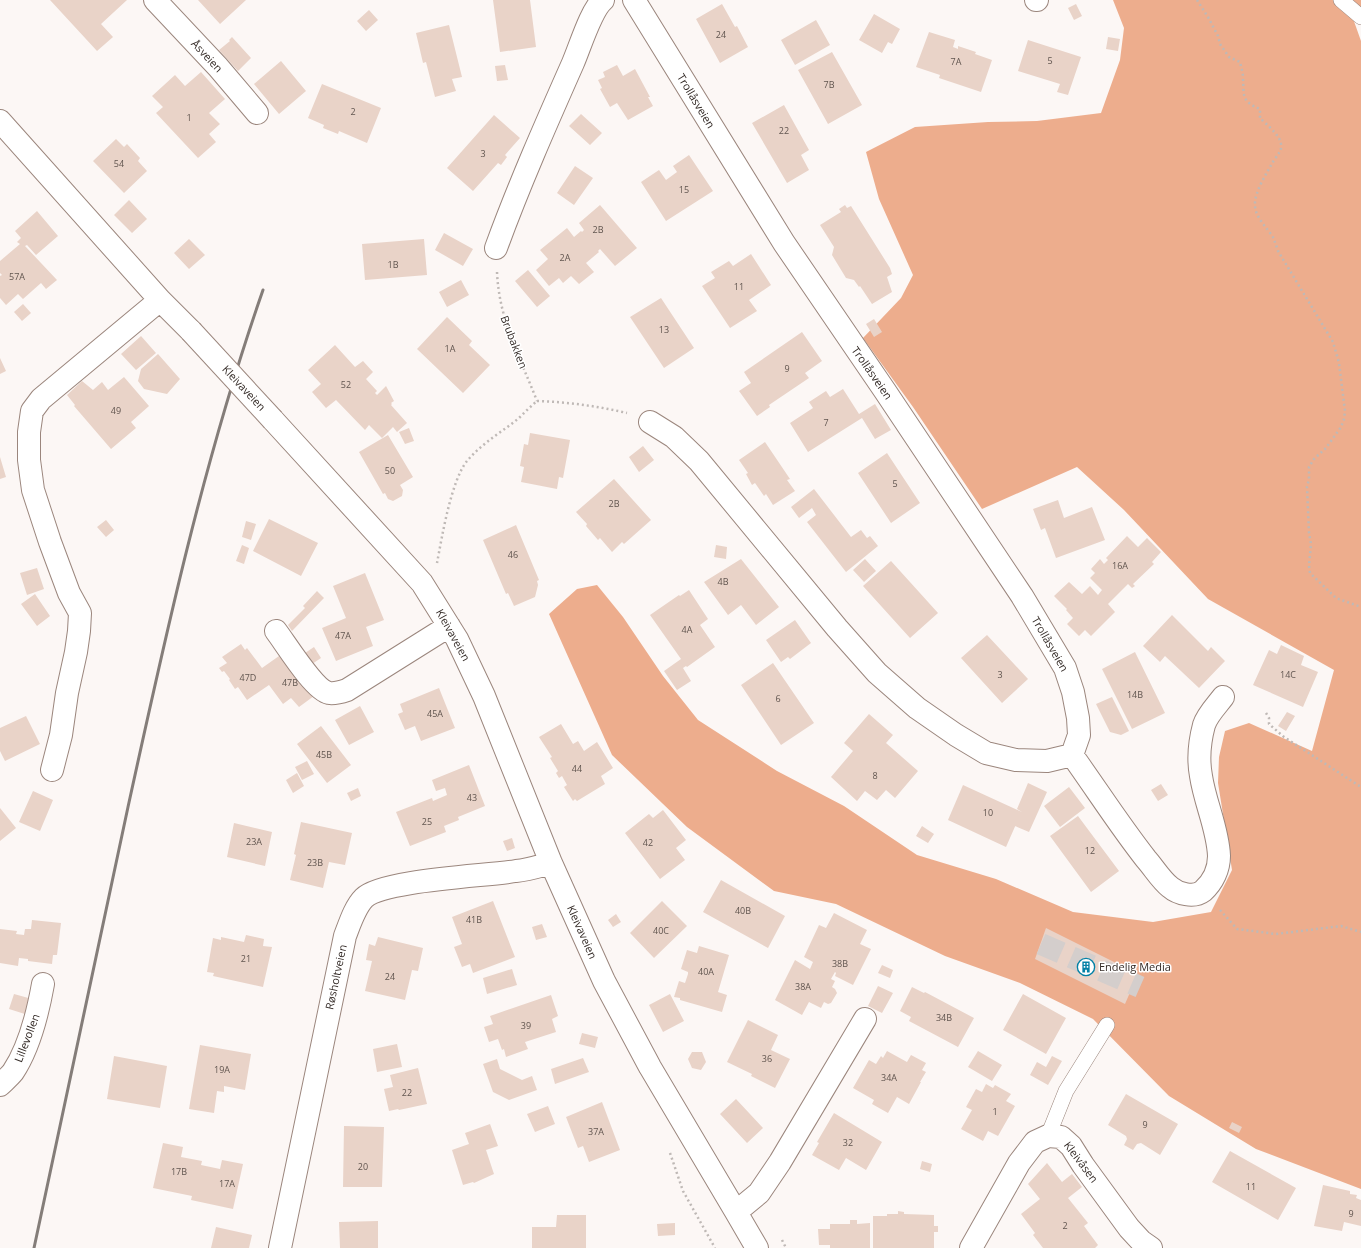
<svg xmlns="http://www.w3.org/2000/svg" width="1361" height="1248" font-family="'Open Sans',sans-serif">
<rect width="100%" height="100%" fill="#fcf7f5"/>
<path fill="#edad8d" d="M1113,0H1361V13L1350,10L1361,41V1189L1256,1149L1169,1096L1093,1019L1020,983L945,956L836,904L774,891L687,827L612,755L549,614L577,589L597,585L623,617L663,676L698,720L777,771L844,806L917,855L996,879L1073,912L1153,922L1211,912L1232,870L1218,783L1219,757L1225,731L1249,723L1312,751L1334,670L1208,599L1124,510L1077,467L982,509L913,407L863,338L901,298L913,275L879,199L866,152L915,127L988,122L1037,121L1101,113L1120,60L1124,28Z"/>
<path fill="#e9d3c8" d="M50,0H127L101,24L113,37L97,51Z
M198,0H246L220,24Z
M493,0H530L536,47L500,52Z
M722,4L735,27L737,26L748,47L720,63L696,19Z
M1076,4L1082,16L1074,20L1068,8Z
M369,10L378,20L366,31L357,21Z
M874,14L900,29L892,44L888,42L882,53L859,40Z
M816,20L830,45L795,65L781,40Z
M449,25L462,77L452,79L456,91L435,97L426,62L423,63L416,33Z
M929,32L955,40L953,47L958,49V46L976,52L975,54L992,60L981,92L939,78L940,75L916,67Z
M232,37L251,58L238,71L219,50L230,41L229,40Z
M1108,37L1120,39L1118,51L1106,49Z
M1028,40L1081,57L1068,95L1057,92L1060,84L1018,71Z
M832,52L862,105L828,124L798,70Z
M281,61L306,91L279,114L254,84Z
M505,65L508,80L497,81L495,66Z
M617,65L623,76L635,69L650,97H648L653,106L628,120L617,103L610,107L600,89L602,88L598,80L605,77L603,72Z
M201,72L225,99L209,113L220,124L209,134L216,142L198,158L156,113L163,107L152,96L175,75L185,86Z
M322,84L381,108L367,143L339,131L338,134L323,128L324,125L308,118Z
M784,105L809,150L801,155L809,170L787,183L752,123Z
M581,114L602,133L590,145L569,126Z
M494,115L520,138L505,155L507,157L501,165L498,163L473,191L447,168Z
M116,139L124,147L127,144L140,158L138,161L147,171L124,193L93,161Z
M689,155L713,191L666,221L641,182L659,170L666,180L677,172L673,166Z
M575,166L593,178L574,205L557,193Z
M129,200L147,219L132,233L114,215Z
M600,205L637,248L615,266L600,249L598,251L599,252L586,263L594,272L579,284L571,276L563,283L559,278L549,286L536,270L548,259L540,250L567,228L574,237L581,231L582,232L584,230L579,223Z
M845,205L847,208L851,206L890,268L892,274L887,277L892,292L872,304L860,286L859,287L854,280L846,278L832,255L834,247L820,225L841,212L839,209Z
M37,211L58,236L36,255L27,245L25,246L57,280L46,289L41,283L23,299L18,294L6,305L0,298V276L2,275L0,273V261L20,244L17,242L21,238L15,231Z
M444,233L473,249L463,266L435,250Z
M189,239L205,255L189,269L174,253Z
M424,239L427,275L365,280L362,244Z
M751,254L771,285L749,300L757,311L730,328L702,286L715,278L711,272L729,261L733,266Z
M528,270L550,296L537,307L515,281Z
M461,280L469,295L447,307L439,292Z
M661,298L694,348L664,368L630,317Z
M23,304L31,313L22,321L14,312Z
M447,317L472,341L469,345L490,365L463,393L417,349Z
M874,319L882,332L874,337L866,324Z
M802,332L822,361L805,373L809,378L769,405L770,407L757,416L739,391L751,383L744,372Z
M141,336L156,353L136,370L121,354Z
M335,345L355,367L363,361L373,372L366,379L377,391L375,393L377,395L386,386L394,401L391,403L392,404L391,405L407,423L397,432L393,427L382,438L369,425L365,430L336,400L326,408L312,392L321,384L308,370Z
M158,354L180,379L167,394L144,389L138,381L141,369Z
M0,358L6,371L0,374Z
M124,377L149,406L131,422L136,428L111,449L74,406L75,405L67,395L82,381L93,390L102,382L108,390Z
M843,389L859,414L875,404L891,430L875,439L862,418L808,452L790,423L813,408L809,402L826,391L830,397Z
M409,428L414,441L405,444L399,432Z
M530,433L570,440L563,478L559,477L557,489L521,482L524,467L520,466L524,444L528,445Z
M388,435L413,477L400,485L403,490L402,496L393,501L388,499L385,493L383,494L359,452Z
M765,442L790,479L787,480L795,491L773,505L766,494L764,496L755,483L752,485L746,474L748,473L739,460Z
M643,446L654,460L639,472L629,457Z
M887,453L920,503L891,523L858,473Z
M0,457L6,477L0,479Z
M614,479L651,520L624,544L622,542L612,552L600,538L598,540L586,526L587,524L576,512Z
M814,489L851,537L861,530L867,538L870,536L878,546L846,572L807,522L816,515L812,508L799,518L791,507Z
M1058,500L1064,518L1092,507L1105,540L1056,558L1045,528L1041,530L1033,509Z
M269,519L318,543L301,576L253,551Z
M106,520L114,530L106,537L97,527Z
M246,521L256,524L251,540L242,537Z
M516,525L539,580L537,581L538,585L535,597L514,606L508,593L506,594L483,540Z
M1127,536L1138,547L1147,538L1161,552L1152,562L1154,564L1133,584L1135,586L1132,588L1128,584L1108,604L1115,612L1091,636L1085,630L1079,636L1067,624L1073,618L1066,610L1067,609L1054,596L1069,582L1082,594L1090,586L1098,595L1102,590L1090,578L1095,573L1091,569L1100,559L1104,564L1108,560L1106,558Z
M242,545L249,548L244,564L236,561Z
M716,545L727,547L726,559L714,557Z
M741,559L779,607L756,625L741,605L728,615L704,582Z
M865,559L876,571L864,582L853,570Z
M891,561L938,613L910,638L863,586Z
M37,568L44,589L27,595L20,573Z
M365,573L384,620L366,627L373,646L336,661L322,628L346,618L333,586Z
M689,590L708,619L700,625L715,647L687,667L686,666L683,668L691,681L677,690L664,671L681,659L650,615L679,595L680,596Z
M317,591L324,598L292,631L288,625L305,608L303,606Z
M35,594L50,616L37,626L21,604Z
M1172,615L1208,651L1211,647L1225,661L1199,688L1165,656L1160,662L1143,646Z
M795,620L811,643L790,659L788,657L781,662L766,640Z
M987,635L1028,679L1002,703L961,658Z
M241,644L245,650L247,648L262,668L279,656L284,662L288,659L314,696L299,707L291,698L283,704L269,685L247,700L238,687L235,689L229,680L230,679L224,671L222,672L219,668L227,663L222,657Z
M1281,645L1304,656L1301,665L1318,672L1303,707L1253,685L1269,650L1277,654Z
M314,647L321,658L312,664L305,653Z
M1135,652L1165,713L1132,729L1102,669Z
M773,663L814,723L781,745L741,685Z
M439,688L455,728L421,741L415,726L405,730L398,714L403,712L400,704Z
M1112,697L1129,731L1121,735L1110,732L1096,704Z
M360,706L374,732L349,745L335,720Z
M1287,712L1295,716L1286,731L1278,726Z
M869,714L893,735L886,743L918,771L895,798L886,790L877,800L865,791L857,801L831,777L853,751L844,743Z
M26,716L40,744L5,761L0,751V728Z
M561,724L573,744L578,741L584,751L597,742L613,768L601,776L605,784L577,801L575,799L573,801L564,787L567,785L562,776L559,778L556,773L558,771L550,758L552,757L539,737Z
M321,726L351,765L327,783L297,744Z
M307,761L314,774L302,780L295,767Z
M469,765L485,806L458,817L459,820L444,826L446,832L410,846L396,812L432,798L433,801L447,795L445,788L436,791L432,780Z
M297,773L304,786L293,793L286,780Z
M1028,783L1047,792L1029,832L1015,826L1017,822L1006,847L948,820L963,785L1022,812L1017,809Z
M1161,784L1168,795L1158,801L1151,790Z
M1069,787L1085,808L1060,827L1044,806Z
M358,788L361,796L351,801L347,793Z
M33,791L53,800L40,831L19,822Z
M0,808L16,828L0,841Z
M663,810L686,840L676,848L685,860L660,879L625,833L649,814L653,818Z
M1078,816L1119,871L1091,892L1050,836Z
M301,822L352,833L345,865L329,862L323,888L290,880L296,855L294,854Z
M234,823L272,832L265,866L227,857Z
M922,826L934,834L928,843L916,836Z
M512,838L515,848L507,851L503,841Z
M721,880L785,916L768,948L703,912Z
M493,901L515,957L473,973L470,964L462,967L454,947L462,944L452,917Z
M662,901L687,926L654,958L630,933Z
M834,913L867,930L860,944L871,949L853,985L835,976L836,973L835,972L831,979L835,981L832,987L835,989L837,993L831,1003L828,1004L824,1002L821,1008L809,1002L802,1015L775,1000L795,960L810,969L813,962L804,957L819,925L826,928Z
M616,914L621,922L613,927L608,920Z
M32,920L61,923L57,955H53L52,964L28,961V959L19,958L18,966L0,963V929L17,931L16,934L24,935L25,929H31Z
M542,924L547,937L536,940L532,927Z
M1046,928L1138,974L1125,1004L1035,959Z
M246,935L264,939L263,946L272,947L263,987L213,976L214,973L207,972L213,938L221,940V937L244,942Z
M378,937L423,948L418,971L412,970L405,1000L365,991L372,961L366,960L369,944L375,946Z
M699,946L729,955L718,992L727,995L722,1012L680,1000V998L674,997L679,981L685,983L688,974V972L681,969L687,950L697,953Z
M882,965L893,970L890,978L878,973Z
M512,969L517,985L487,994L483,978Z
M878,986L893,993L882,1013L868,1006Z
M912,987L924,993L925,992L974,1018L958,1047L909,1021L911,1017L900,1011Z
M14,994L32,999L28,1015L9,1009Z
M670,994L684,1021L663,1032L649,1005Z
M1023,994L1066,1018L1046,1054L1003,1030Z
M551,995L558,1016L552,1019L556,1032L525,1042L528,1049L506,1057L504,1049L502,1050L498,1039L489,1042L484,1027L493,1024L490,1016Z
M748,1020L778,1035L771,1050L790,1059L775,1088L751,1076L752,1074L727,1062Z
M582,1033L598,1037L595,1048L579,1044Z
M397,1044L402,1067L377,1072L373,1049Z
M200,1045L251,1054L245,1090L224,1086V1092L217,1091L214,1113L189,1109Z
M887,1051L907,1062L911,1055L926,1063L922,1070L926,1072L920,1082H921L909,1104L897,1097L888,1113L872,1104L874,1100L853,1088L869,1060L876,1064L881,1056L883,1058Z
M978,1051L1002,1065L992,1081L968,1067Z
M692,1052H702L706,1062L701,1070L692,1068L688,1059Z
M114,1056L167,1066L160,1108L107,1099Z
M1052,1056L1062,1061L1048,1085L1030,1075L1037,1062L1046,1067Z
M583,1058L589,1072L555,1084L551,1069Z
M497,1059L500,1069L522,1080L532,1076L537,1090L509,1100L493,1092L483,1064Z
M418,1068L427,1104L399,1110L398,1109L389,1111L384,1089L393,1087L390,1075Z
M986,1084L993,1088L995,1085L1011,1094L1006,1101L1015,1106L998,1136L988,1131L983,1141L961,1129L972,1110L966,1107L976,1089L982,1092Z
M1126,1094L1178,1124L1160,1155L1141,1143L1137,1144L1133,1150L1124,1145L1127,1139L1126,1136L1108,1125Z
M736,1099L763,1128L747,1143L720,1114Z
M602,1102L620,1150L589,1162L583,1146L578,1148L566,1117Z
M548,1106L555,1124L535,1132L527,1114Z
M834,1113L882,1142L866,1170L846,1158L839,1170L812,1155L819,1143L817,1142Z
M1232,1122L1242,1127L1239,1133L1229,1128Z
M490,1124L498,1146L486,1150L494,1174L474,1183L473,1182L463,1185L452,1150L469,1144L465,1133Z
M344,1126L384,1127L382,1187H343Z
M163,1143L183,1147L181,1157L202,1161L201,1165L220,1169L222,1160L243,1164L233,1209L191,1200L192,1196L153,1188Z
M1230,1151L1296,1188L1278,1220L1212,1182Z
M922,1161L932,1164L930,1172L920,1169Z
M1047,1163L1062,1182L1072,1174L1082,1187L1068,1198L1088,1223L1084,1226L1098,1245L1095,1248H1043L1033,1235L1035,1233L1021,1214L1040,1199L1028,1184Z
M1323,1185L1350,1191V1194L1357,1195L1356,1198L1361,1200V1226L1344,1222L1342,1231L1314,1226Z
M898,1211L904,1212V1214L934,1215V1226H938V1232H934V1248H873V1216H887V1214H898Z
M557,1215H586V1248H532V1227H556Z
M850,1220H857V1224L870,1223V1248H830V1245H819L818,1229H830V1224H850Z
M378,1221V1248H340L339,1222Z
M675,1223V1235L658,1236L657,1224Z
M216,1227L252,1235L249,1248H211Z"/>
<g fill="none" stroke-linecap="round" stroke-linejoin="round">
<path stroke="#d4cecc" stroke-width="22" stroke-dasharray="22 11" stroke-linecap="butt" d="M1041,944L1140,987"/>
<defs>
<path id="lane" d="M1341,0L1361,17
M1048,1136L1066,1091L1107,1025"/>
<path id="street" d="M155,0L218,67L257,113
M634,0L784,243L885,391L1022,596L1065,668L1073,692L1078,718L1079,735L1072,755
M1036,0H1037
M0,121L160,300L191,331
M496,248C519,185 546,124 573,63C580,47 591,10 603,0
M273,420L422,583L457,639L484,696L551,863L604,981L650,1067L736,1212L757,1248
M650,422L674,437L699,461L837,628L877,673L917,708L956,735L986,753L1016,760L1047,761L1072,755C1097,790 1120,826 1146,859C1154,868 1161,880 1170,887C1178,894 1194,898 1203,891C1213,882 1219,869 1219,856C1218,829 1205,803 1201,776C1198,760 1200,740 1204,725C1207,715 1217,705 1223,697
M276,631C286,644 314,690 329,693C335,694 341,692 347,690L449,626
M52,770L61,735L67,693L76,652L79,631L80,613L69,593L50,542L33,490L29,460V432L32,411L41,399L160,300
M0,1085C4,1081 9,1077 13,1072C29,1048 38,1012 43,984
M736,1212L759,1193L780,1162L865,1019
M280,1248L345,936C350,923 355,907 364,898C382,880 486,876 516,871C528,870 540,866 551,863
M971,1248L1019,1163L1035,1142L1048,1136L1061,1137L1071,1146L1083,1165L1129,1228L1141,1241L1151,1248"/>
</defs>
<use href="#lane" stroke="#9b867d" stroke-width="16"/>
<use href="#street" stroke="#9b867d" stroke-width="24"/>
<path stroke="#bfb9b6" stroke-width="2.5" stroke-dasharray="2 3" stroke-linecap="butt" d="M1197,0L1208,17L1218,36L1220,44L1229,57L1240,62C1241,67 1243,72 1243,78C1244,96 1241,101 1260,109V118C1266,124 1280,135 1281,144C1282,151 1278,154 1274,160C1268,171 1254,192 1255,205C1255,218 1268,228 1274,239C1275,243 1277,247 1278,251L1333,342L1339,363L1345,411L1344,419L1341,427L1326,448L1314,459L1309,467V479L1307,487L1309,533L1311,544L1309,566L1310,573L1336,598L1361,607
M497,272C499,320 520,357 537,401
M537,401C568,402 597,406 627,413
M437,563C442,537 451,481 467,461C482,443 502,432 519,418C525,412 531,406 537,401
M1266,713L1269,718V724L1284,737L1361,787
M1220,910L1237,929L1276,934L1341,926L1361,932
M670,1153L683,1191L715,1248
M782,1240L786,1248"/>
<use href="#lane" stroke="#fff" stroke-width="15"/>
<use href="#street" stroke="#fff" stroke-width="22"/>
<path stroke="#847d79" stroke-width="3" d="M34,1248C65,1101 97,954 128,807C166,633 204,459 263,290"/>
<defs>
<path id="street-bridge" d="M191,331L273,420"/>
</defs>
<use href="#street-bridge" stroke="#9b867d" stroke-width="24" stroke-linecap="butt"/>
<use href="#street-bridge" stroke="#fff" stroke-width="22"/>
</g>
<defs>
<symbol id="building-ring" viewBox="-11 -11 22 22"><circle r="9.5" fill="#fff" stroke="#0481a6" stroke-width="1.5"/><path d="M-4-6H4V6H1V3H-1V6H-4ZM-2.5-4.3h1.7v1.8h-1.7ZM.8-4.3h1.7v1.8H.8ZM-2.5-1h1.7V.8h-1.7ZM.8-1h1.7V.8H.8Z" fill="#0481a6"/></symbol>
</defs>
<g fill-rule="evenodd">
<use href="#building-ring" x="1076" y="957" width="20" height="20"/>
</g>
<g text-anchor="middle" stroke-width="3" stroke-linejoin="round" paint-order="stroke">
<g font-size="9" fill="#61554f">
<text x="721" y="38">24</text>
<text x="1050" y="64">5</text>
<text x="956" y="65">7A</text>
<text x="829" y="88">7B</text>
<text x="353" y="115">2</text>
<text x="189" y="121">1</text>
<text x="784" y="134">22</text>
<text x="483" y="157">3</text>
<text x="119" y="167">54</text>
<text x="684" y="193">15</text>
<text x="598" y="233">2B</text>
<text x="565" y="261">2A</text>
<text x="393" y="268">1B</text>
<text x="17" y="280">57A</text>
<text x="739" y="290">11</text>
<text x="664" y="333">13</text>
<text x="450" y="352">1A</text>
<text x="787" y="372">9</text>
<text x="346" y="388">52</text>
<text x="116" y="414">49</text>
<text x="826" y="426">7</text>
<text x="390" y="474">50</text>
<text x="895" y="487">5</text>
<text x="614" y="507">2B</text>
<text x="513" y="558">46</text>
<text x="1120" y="569">16A</text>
<text x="723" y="585">4B</text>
<text x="687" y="633">4A</text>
<text x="343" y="639">47A</text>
<text x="1000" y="678">3</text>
<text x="1288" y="678">14C</text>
<text x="248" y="681">47D</text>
<text x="290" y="686">47B</text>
<text x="1135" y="698">14B</text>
<text x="778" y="702">6</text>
<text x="435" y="717">45A</text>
<text x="324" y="758">45B</text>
<text x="577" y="772">44</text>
<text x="875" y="779">8</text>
<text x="472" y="801">43</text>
<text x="988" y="816">10</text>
<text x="427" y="825">25</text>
<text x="254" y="845">23A</text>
<text x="648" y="846">42</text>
<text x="1090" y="854">12</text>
<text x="315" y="866">23B</text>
<text x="743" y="914">40B</text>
<text x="474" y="923">41B</text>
<text x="661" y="934">40C</text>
<text x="246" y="962">21</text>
<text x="840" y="967">38B</text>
<text x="706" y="975">40A</text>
<text x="390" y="980">24</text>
<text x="803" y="990">38A</text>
<text x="944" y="1021">34B</text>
<text x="526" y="1029">39</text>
<text x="767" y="1062">36</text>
<text x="222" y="1073">19A</text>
<text x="889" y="1081">34A</text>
<text x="407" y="1096">22</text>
<text x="995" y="1115">1</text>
<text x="1145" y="1128">9</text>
<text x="596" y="1135">37A</text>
<text x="848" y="1146">32</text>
<text x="363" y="1170">20</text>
<text x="179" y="1175">17B</text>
<text x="227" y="1187">17A</text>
<text x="1251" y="1190">11</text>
<text x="1351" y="1217">9</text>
<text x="1065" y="1229">2</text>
</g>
<g font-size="11" fill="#342b27" stroke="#fff">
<text transform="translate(207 56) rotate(47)" y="4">Åsveien</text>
<text transform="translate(696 101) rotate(59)" y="4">Trollåsveien</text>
<text transform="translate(514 342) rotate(69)" y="4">Brubakken</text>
<text transform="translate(872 373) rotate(55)" y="4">Trollåsveien</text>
<text transform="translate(244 388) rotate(47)" y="4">Kleivaveien</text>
<text transform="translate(453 635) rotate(61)" y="4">Kleivaveien</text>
<text transform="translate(1050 644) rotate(60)" y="4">Trollåsveien</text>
<text transform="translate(582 932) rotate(66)" y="4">Kleivaveien</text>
<text transform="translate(336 977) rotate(-78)" y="4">Røsholtveien</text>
<text transform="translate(27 1038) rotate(-69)" y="4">Lillevollen</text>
<text transform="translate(1081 1162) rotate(53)" y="4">Kleivåsen</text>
</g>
<g font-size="11" fill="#342b27" stroke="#fff" text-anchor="start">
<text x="1099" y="971">Endelig Media</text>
</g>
</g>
</svg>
